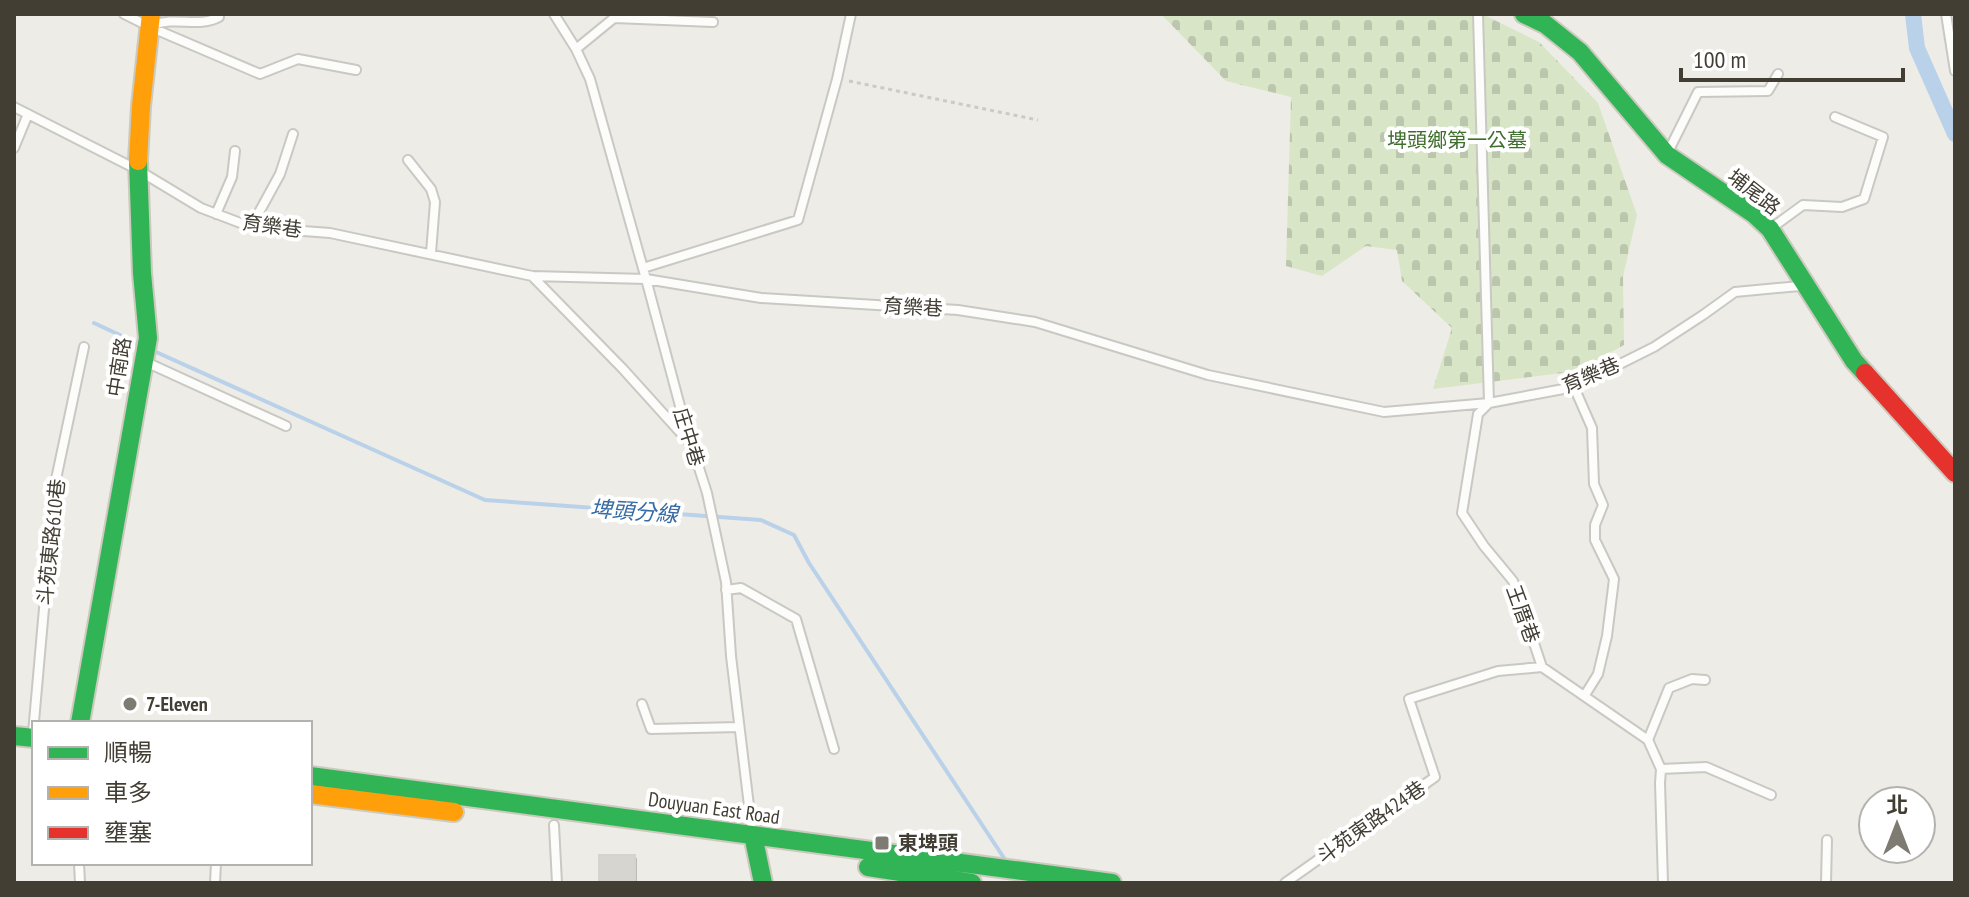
<svg xmlns="http://www.w3.org/2000/svg" width="1969" height="897" font-family="'PT Sans Narrow','Noto Sans TC',sans-serif">
<defs>
<pattern id="cemetery-stones" width="16" height="16" patternUnits="userSpaceOnUse" patternTransform="scale(2)"><rect width="16" height="16" fill="#d8e6c7"/><path d="M2 7V4a2 2 0 0 1 4 0v3zM10 15v-3a2 2 0 0 1 4 0v3z" fill="#bbc6ac"/></pattern>
</defs>
<rect width="100%" height="100%" fill="#edece6"/>
<path fill="url(#cemetery-stones)" d="M1161,14H1482L1539,42L1598,103L1637,215L1623,277L1624,345L1577,371L1433,389L1452,328L1402,281L1397,250L1366,246L1322,276L1286,266L1291,97L1226,81Z"/>
<path fill="#0003" d="M634,857L637,858V883H601Z"/>
<g fill="none" stroke-linecap="round" stroke-linejoin="round">
<path stroke="#b9d1e9" stroke-width="4" d="M94,323L137,343
M156,352L485,500L761,520L794,535L809,563L1004,858"/>
<path stroke="#b9d1e9" stroke-width="16" d="M1913,14L1917,48L1955,134"/>
</g>
<path fill="#d7d5cf" stroke="#d5d3cc" stroke-width="2" d="M599,855H635V883H599Z"/>
<g fill="none" stroke-linecap="round" stroke-linejoin="round">
<defs>
<path id="lane" d="M124,14L150,27L260,74L298,59L356,70
M554,14L576,49L590,79L646,279L684,421L707,493L726,582L731,656L752,831
M1478,14L1489,403L1478,414L1462,513L1484,546L1513,581L1542,667L1648,740L1661,769L1660,783L1663,883
M1946,14L1955,71
M154,25C175,16 199,28 219,17V14
M576,49L614,18L713,22
M14,107L138,170L201,208L251,227L330,233L532,276L646,279L761,298L958,310L1035,322L1208,375L1384,412L1489,403L1574,387L1654,347L1703,315L1735,292L1800,286
M14,148L28,114
M1669,150L1698,92L1768,91L1778,74
M408,160L431,189L435,202L431,253
M216,214L232,177L235,151
M251,227L280,174L293,134
M1773,227L1803,205L1842,207L1864,199L1883,137L1835,117
M643,268L798,220L837,79L851,14
M532,276L623,369L688,441
M148,363L286,426
M1574,387L1592,428L1594,484L1603,505L1595,525V540L1614,579L1607,636L1598,674L1585,695
M726,590L741,588L796,619L834,749
M642,704L651,729L739,727
M33,733L55,484L84,347
M1648,740L1669,688L1692,679L1705,680
M1661,769L1706,767L1771,795
M554,825L557,883
M79,863L80,883
M215,883L216,863
M1285,883L1435,777L1409,699L1498,671L1542,667
M1826,883L1827,840"/>
<path id="fast" d="M1524,14L1545,24L1580,52L1667,155L1754,214L1770,229L1854,361L1865,373
M80,723L148,338L142,273L138,161
M14,736L34,738
M310,776L1112,883
M753,835L763,883
M868,867L972,883"/>
<path id="slow" d="M138,161L141,106L151,14
M310,794L454,812"/>
<path id="jam" d="M1865,373L1955,473"/>
</defs>
<use href="#lane" stroke="#c9c8c2" stroke-width="12"/>
<use href="#fast" stroke="#ccc9be" stroke-width="22"/>
<use href="#slow" stroke="#ccc9be" stroke-width="22"/>
<use href="#jam" stroke="#ccc9be" stroke-width="22"/>
<path stroke="#cbcac6" stroke-width="3" stroke-dasharray="4 4" stroke-linecap="butt" d="M849,81L1038,120"/>
<use href="#lane" stroke="#fcfcfb" stroke-width="8"/>
<use href="#fast" stroke="#30b455" stroke-width="18"/>
<use href="#slow" stroke="#ff9f0a" stroke-width="18"/>
<use href="#jam" stroke="#e5322d" stroke-width="18"/>
</g>
<g fill="#7e7b72" stroke="#fff" stroke-width="3">
<circle cx="130" cy="704" r="8"/>
<rect x="874" y="835" width="16" height="16" rx="4"/>
</g>
<g text-anchor="middle" stroke-width="8" stroke-linejoin="round" paint-order="stroke">
<g font-size="20" fill="#3f6e2c" stroke="#fff">
<text x="1457" y="147">埤頭鄉第一公墓</text>
</g>
<g font-size="20" fill="#423e34" stroke="#fff">
<text transform="translate(1754 192) rotate(38)" y="7">埔尾路</text>
<text transform="translate(272 226) rotate(8)" y="7">育樂巷</text>
<text transform="translate(913 307) rotate(3)" y="7">育樂巷</text>
<text transform="translate(119 367) rotate(-81)" y="7">中南路</text>
<text transform="translate(1591 375) rotate(-23)" y="7">育樂巷</text>
<text transform="translate(689 437) rotate(73)" y="7">庄中巷</text>
<text transform="translate(51 542) rotate(-84)" y="7">斗苑東路610巷</text>
<text transform="translate(1523 614) rotate(70)" y="7">王厝巷</text>
<text transform="translate(714 808) rotate(8)" y="7">Douyuan East Road</text>
<text transform="translate(1371 822) rotate(-35)" y="7">斗苑東路424巷</text>
</g>
<g font-size="20" font-weight="bold" fill="#423e34" stroke="#fff" text-anchor="start">
<text x="146" y="711">7-Eleven</text>
<text x="898" y="850">東埤頭</text>
</g>
<g font-size="22" font-style="italic" fill="#366ba5" stroke="#fff">
<text transform="translate(634 511) rotate(4)" y="8">埤頭分線</text>
</g>
</g>
<rect width="1969" height="897" fill="none" stroke="#423e34" stroke-width="32"/>
<rect x="32" y="721" width="280" height="144" fill="#ffffff" stroke="#b3b2ae" stroke-width="2"/>
<rect x="48" y="747" width="40" height="12" fill="#30b455" stroke="#b3b2ae" stroke-width="2"/>
<text x="104" y="761" font-size="24" fill="#423e34">順暢</text>
<rect x="48" y="787" width="40" height="12" fill="#ff9f0a" stroke="#b3b2ae" stroke-width="2"/>
<text x="104" y="801" font-size="24" fill="#423e34">車多</text>
<rect x="48" y="827" width="40" height="12" fill="#e5322d" stroke="#b3b2ae" stroke-width="2"/>
<text x="104" y="841" font-size="24" fill="#423e34">壅塞</text>
<g transform="translate(1897 825)"><circle r="38" fill="#ffffff" stroke="#b3b2ae" stroke-width="2"/>
<path d="M0-6L14 30L0 20L-14 30Z" fill="#7e7b72"/>
<text y="-12" font-size="22" font-weight="bold" text-anchor="middle" fill="#423e34">北</text>
</g>
<path d="M1681 68v12h222v-12" fill="none" stroke="#423e34" stroke-width="4"/>
<text x="1693" y="68" font-size="24" fill="#423e34" stroke="#ffffff" stroke-width="6" paint-order="stroke">100 m</text>
</svg>
